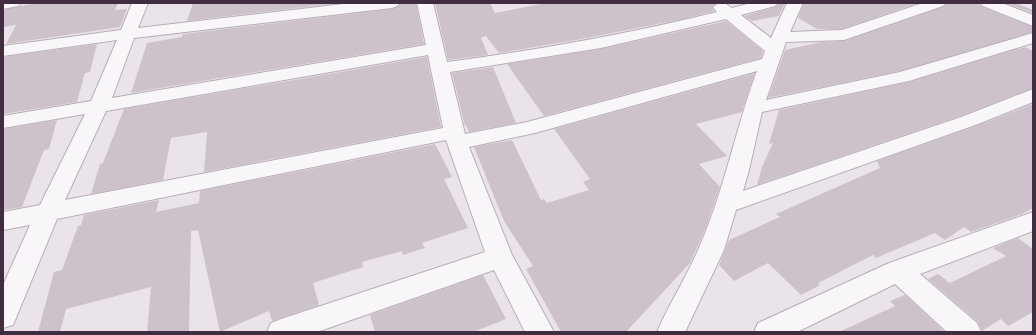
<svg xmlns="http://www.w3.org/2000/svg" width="1036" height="335" font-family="'Work Sans',sans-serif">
<rect width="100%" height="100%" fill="#eae4ea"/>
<path fill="#cdc2cc" d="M35,3H118L115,10L127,9L120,27L6,44L16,25L3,27V10Z
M193,3H339L187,21Z
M402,3H416L424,44L131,93L147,43L182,37L183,34L392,9Z
M435,3H490L495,13L546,3H716L712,7L714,11L683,19L582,39L499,53L486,36L481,38L488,55L448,60Z
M780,3H785L779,16L752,21L744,16L775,7Z
M804,3H918L842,29H817L798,18Z
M948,3H978L982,7L1033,27V32L900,71L768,98L785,50L821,42L844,41L943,7Z
M1006,3H1016L1033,10V13Z
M726,21L763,51L761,58L544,116L507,64L601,49Z
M97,44L90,72L85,73L77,102L3,114V57Z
M1025,47L1033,51V88L963,115L757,185L762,167L773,143L769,144L779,110L909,82Z
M427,57L441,127L204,172L207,132L171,138L163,180L91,194L100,164L103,163L124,109Z
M493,67L516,123L469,132L466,125L465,126L452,73Z
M755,73L742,112L696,124L727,156L699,164L720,187L706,228L690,263L626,332H561L526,269L533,266L504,221L474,147L512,140L541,200L544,199L547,203L589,190L583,182L590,179L554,129Z
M1033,104V208L1022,214L971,232L964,227L945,240L935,233L876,258L873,255L818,283L820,285L801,295L768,263L734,281L719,265L729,240L780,217L776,214L880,168L877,161L979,125Z
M57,120L49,149L44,150L22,207L3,210V129Z
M435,144L452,177L444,179L468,228L422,243L425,248L403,255L402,251L362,262L363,267L313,283L319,305L272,321L269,311L220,332L198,230L191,231L189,332H147L151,287L66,309L60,332H38L54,272L62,270L78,226L81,225L84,215L159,200L156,212L199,203L200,191Z
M1018,238L1033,249V312L1008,326L1001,319L982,331L978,322L928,279L938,274L950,283L1006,256L993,248Z
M483,275L506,319L473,332H375L370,315Z
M905,295L945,332H839L895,306L890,301Z"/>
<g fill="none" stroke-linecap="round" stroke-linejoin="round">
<defs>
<path id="minor" d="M3,3H21L18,6L3,9Z
M132,3H148L138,28L352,3H400L397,6L392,8L134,38L112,98L426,45L417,3H433L447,62C538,50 628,34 717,12L713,7L719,3L726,4L732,8L751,3H778L775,6L741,15L771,38L787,3H803L790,32L842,30L923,3H946L943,6L844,40L786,42L766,100L900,72L1033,33V43L909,81L762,112L749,170L743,191L964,116L1033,89V102L978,124L736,210L724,250L685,332H657C669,304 686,278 698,250C724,193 735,130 757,71L535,133L469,147L512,255L554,332H525L494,270L317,332H267L271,323L281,319L485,252L446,140L57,219L13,325L3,328V285L30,225L3,230V212L40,205L85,114L3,128V116L91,101L117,40L3,56V46L121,30ZM726,19L765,51L762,59L527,122L465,134L450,72L601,48ZM428,55L443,128L65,200L106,111Z
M980,3H1002L1033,15V26L983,6Z
M1033,212V231L920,274L977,323L981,332H947L895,284L797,332H754L758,323L889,263Z"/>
</defs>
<use href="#minor" stroke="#b7adb7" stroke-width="2"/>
<use href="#minor" fill="#f9f6f9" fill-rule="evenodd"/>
</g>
<rect width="1036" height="335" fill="none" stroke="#412d40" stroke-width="8"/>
</svg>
